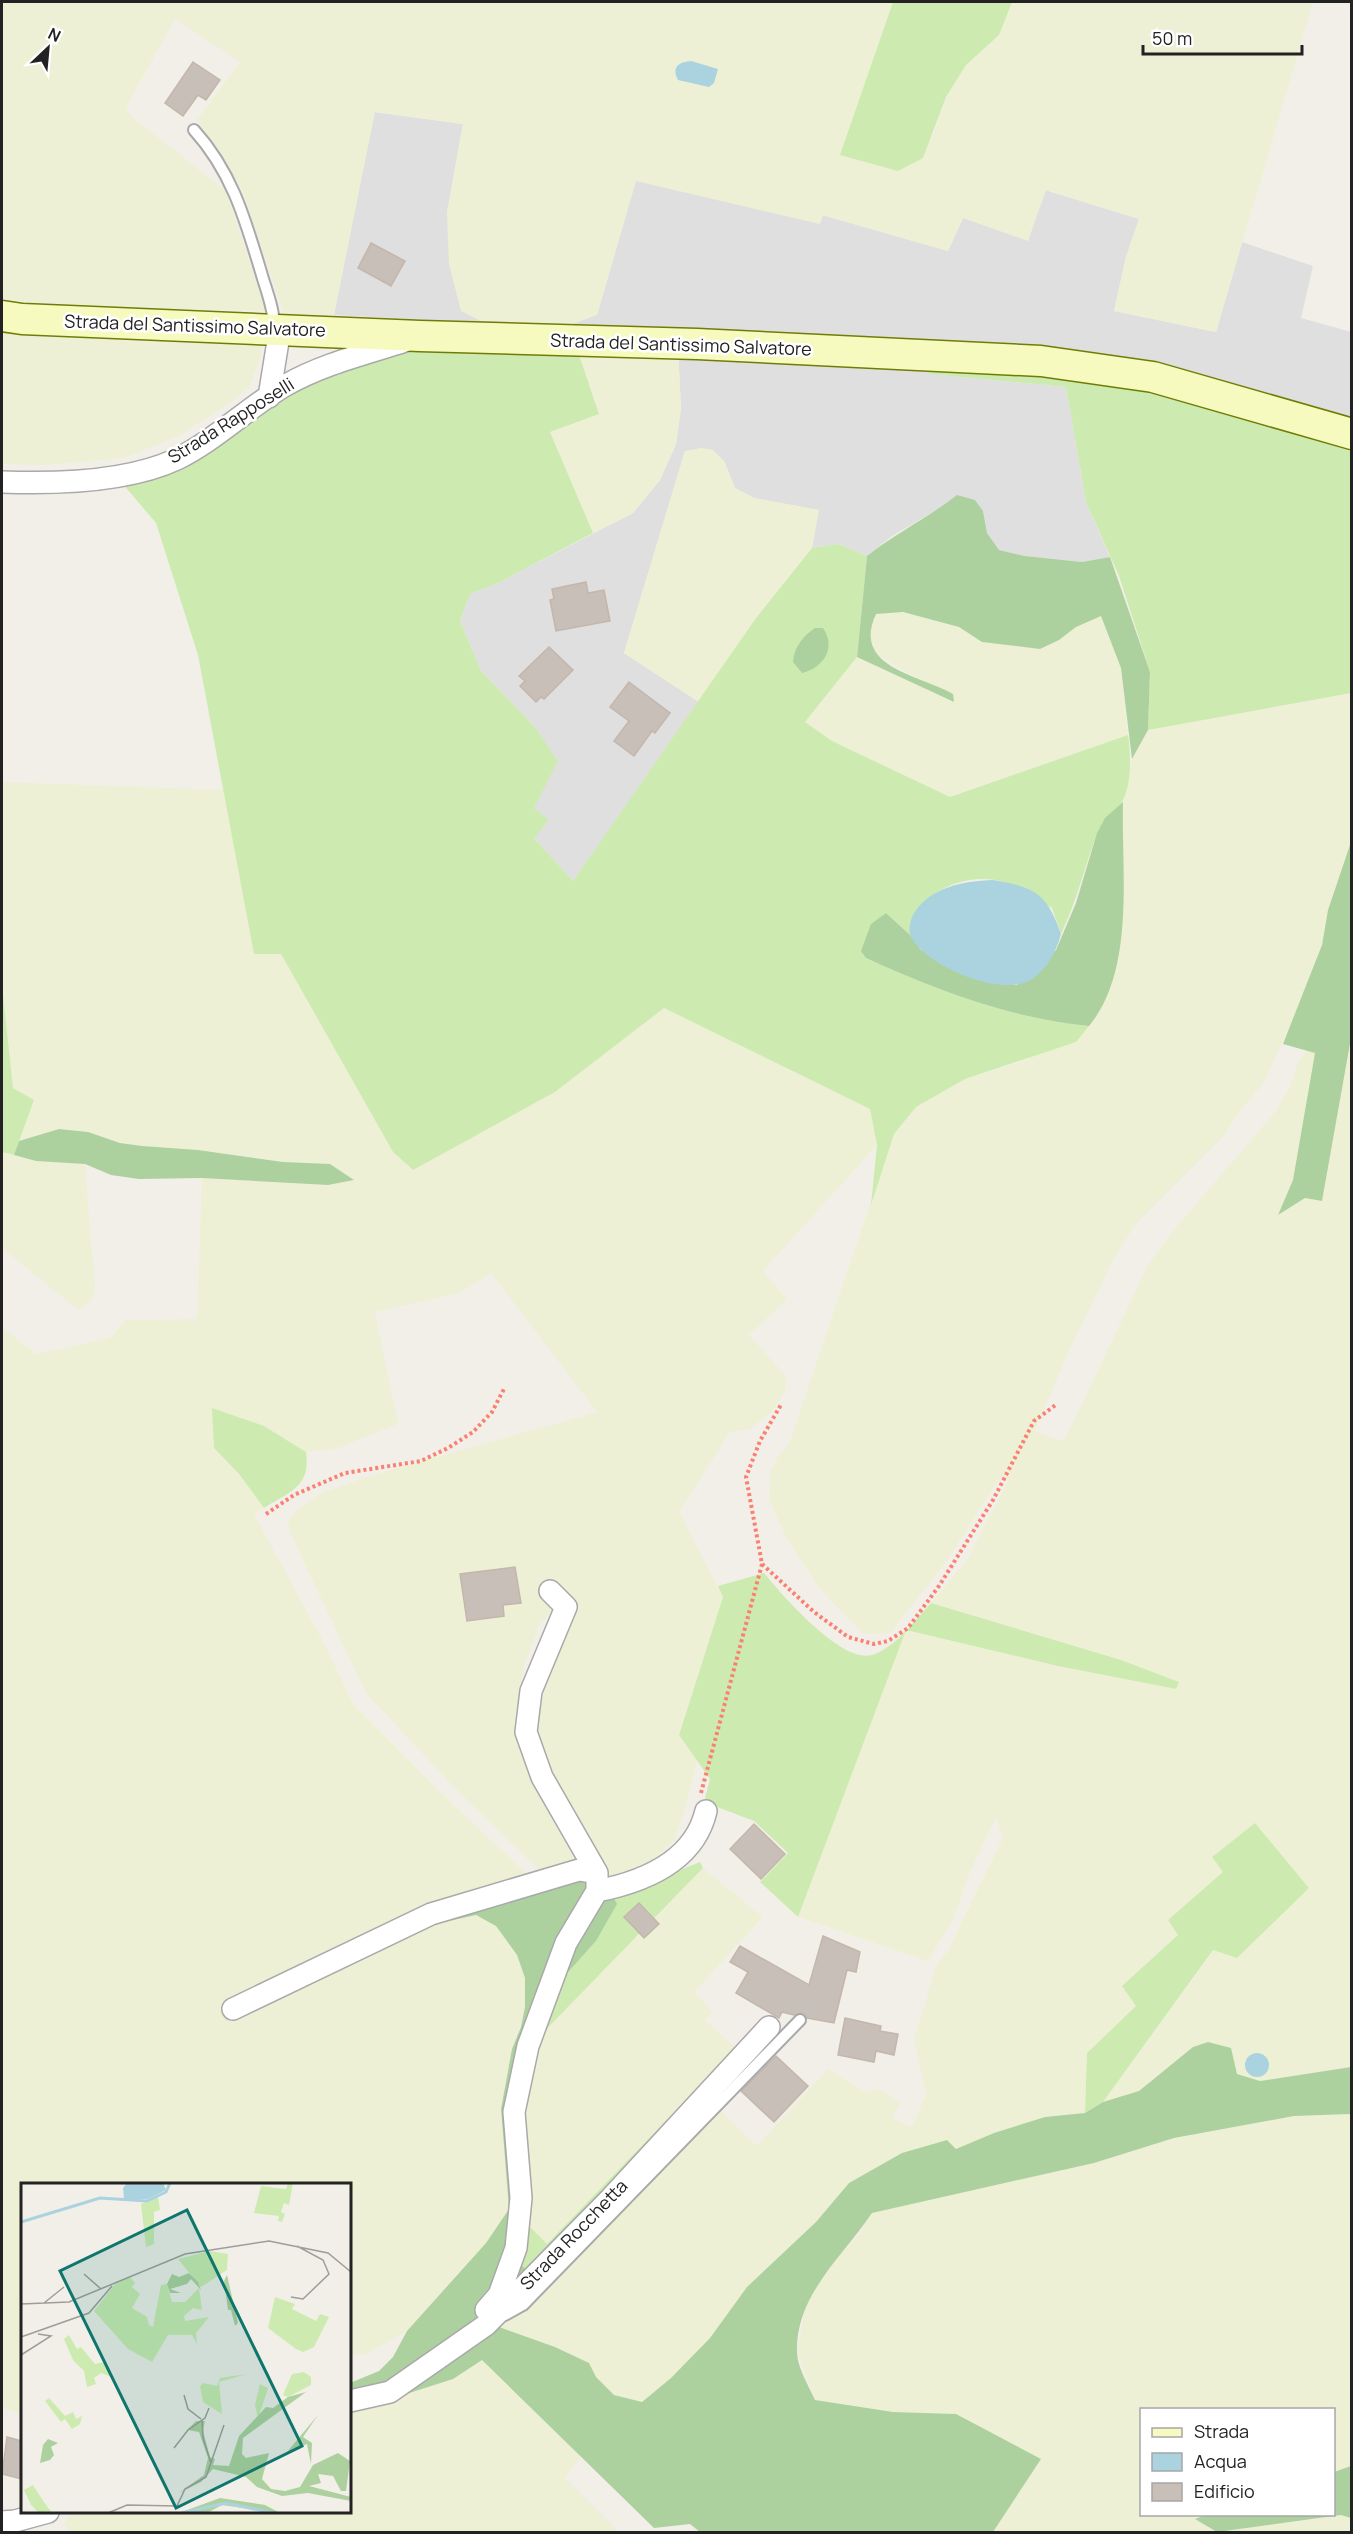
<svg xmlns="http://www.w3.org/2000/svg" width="1353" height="2534" font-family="Manrope,sans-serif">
<rect width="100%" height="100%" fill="#f2efe9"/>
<path fill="#e0dfdf" d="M374,112L463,124L447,213L597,315L636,180L820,223L822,215L948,251L963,218L1045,190L1139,219L1126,257L1114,311L1216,332L1242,242L1313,266L1301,318L1351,332V420L588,329L334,315Z
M678,348L929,365V374L1066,387L1086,502L1110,557L1082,562L1025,556L999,550L987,533L983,511L958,495L942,507L892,536L867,556L839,544L812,548L818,510L754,498L735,488L724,461L685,451L624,653L699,702L573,881L534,838V726L481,671L460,621L470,594L500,582L633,513L660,480L676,444L681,408Z"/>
<path fill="#eef0d5" d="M2,2H893L841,154L898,171L933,135L946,97L966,65L999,35L1012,2H1313L1216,332L1114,311L1126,257L1139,219L1046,190L1028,241L963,218L948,251L823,215L820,224L636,181L597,315L570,325L481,321L461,311L449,264L447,213L463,124L375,112L334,315L284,314L242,190L197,120L240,62L175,19L126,107L130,115L226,191L266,311L149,309L2,301Z
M2,331L145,341L264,337L260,360L249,388L227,405L177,437L124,458L44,465L2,464Z
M575,343L678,348L681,408L676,444L660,480L633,513L593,533L550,432L599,414Z
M701,448L713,450L724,461L735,488L754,498L819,510L812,548L756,618L699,702L624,653L685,451Z
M885,612H903L939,620L959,627L982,642L1059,640L1076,627L1101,615L1121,668L1128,735L950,797L832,741L805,722L857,657L953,702L942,688L917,679L876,654L869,642L870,628L876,614Z
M1351,693V842L1328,910L1322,945L1303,998L1265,1081L1238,1114L1223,1137L1135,1225L1114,1258L1067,1355L1035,1431L1064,1441L1148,1265L1172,1232L1275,1112L1290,1088L1297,1064L1308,1049L1316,1053L1311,1079L1293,1180L1279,1214L1305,1197L1322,1201L1351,1038V2067L1260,2081L1237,2074L1161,2072L1139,2091L1103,2102L1214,1950L1309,1888L1255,1823L1212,1857L1224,1872L1169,1919L1178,1935L1122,1986L1136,2006L1087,2053L1085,2113L1045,2117L994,2133L955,2150L947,2140L919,2150L849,2183L816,2222L747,2287L710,2338L671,2378L642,2402L614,2395L596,2377L589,2363L555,2347L499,2327L517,2304L720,2110L757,2146L828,2069L865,2092L880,2089L901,2103L892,2118L912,2127L926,2094L914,2040L936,1966L947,1952L1003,1838L996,1817L969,1874L953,1920L928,1961L798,1917L905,1630L1058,1666L1176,1689L1178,1682L1121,1660L931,1603L966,1561L1009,1479L1002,1475L948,1559L890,1634L862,1633L818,1587L786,1537L769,1500L771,1471L778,1456L789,1444L894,1134L916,1107L965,1079L1027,1060L1122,834L1123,798L1132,759L1148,730Z
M2,782L224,790L239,862L281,954L393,1152L412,1170L555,1092L664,1008L870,1109L877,1145L763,1271L787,1299L749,1335L787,1377L785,1391L771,1413L750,1429L730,1432L679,1512L723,1597L679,1734L697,1761L686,1806L674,1841L643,1869L605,1882L544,1770L532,1717L569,1601L541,1621L524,1666L514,1723L527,1763L577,1864L540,1871L452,1785L366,1693L291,1535L288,1521L295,1512L320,1494L366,1477L597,1412L491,1273L460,1293L375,1312L398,1424L339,1448L306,1452L264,1426L214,1449L239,1474L264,1508L254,1514L325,1645L353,1704L441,1793L530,1877L385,1945L440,1923L476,1915L496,1926L517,1955L525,1978V2007L521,2027L512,2049L501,2109L509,2209L486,2243L407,2331L366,2354L350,2356V2184H22V2414L2,2408V1327L36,1354L110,1338L126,1320L197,1319L202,1178L328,1185L353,1180L330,1164L283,1162L198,1150L142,1146L120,1143L88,1132L59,1129L19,1141L34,1100L13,1088L2,985Z
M2,1152L36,1161L85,1164L95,1289L91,1302L78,1310L2,1248Z
M703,1868L763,1917L694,1992L713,2012L705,2020L736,2048L547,2244L522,2220L519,2150L532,2044Z
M1351,2114V2466L1334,2472V2410H1142V2514L1208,2515L1196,2519L1290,2523L1341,2515L1351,2518V2532H993L1041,2459L956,2414L893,2412L815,2400L797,2353L805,2308L829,2267L858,2235L872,2213L1094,2163L1174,2138L1294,2116Z
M482,2359L582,2455L565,2478L619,2532H72L63,2524L72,2512H350V2412L453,2379Z"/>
<path fill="#cdebb0" d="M893,2H1012L999,35L966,65L946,97L923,158L898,171L840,155Z
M414,341L575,343L599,414L550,432L593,533L500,582L470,594L460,621L481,671L534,726L558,761L534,808L549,820L534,838L573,881L756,618L812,548L839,544L867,556L857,657L805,722L832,741L950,797L1128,735C1131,753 1132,785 1122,802C1116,814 1102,820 1097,834C1084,868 1077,901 1061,934L1052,908C1038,900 1023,888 1007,883C969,869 912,892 910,935L886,913L866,958C938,991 1010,1018 1089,1026L1076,1042L965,1079L916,1107L894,1134L871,1205L877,1145L870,1109L664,1008L555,1092L413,1170L393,1152L281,954H254L198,655L156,523L122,483L229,430L324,377Z
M929,365L1021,370L1192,398L1351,444V693L1148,730L1150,672L1119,576L1086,502L1066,387L929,374Z
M2,985L13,1088L34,1100L14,1155L2,1152Z
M212,1408L264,1426L306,1452C311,1487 290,1491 264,1508L239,1474L214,1448Z
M764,1573C782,1595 842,1664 872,1655C895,1648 915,1620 931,1603L1121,1660L1179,1682L1176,1689L1058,1666L906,1630L798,1917L760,1882L788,1853L754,1821L704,1802L710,1779L679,1735L723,1597L718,1586Z
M1255,1823L1309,1888L1237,1958L1213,1950L1103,2102L1085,2113L1087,2053L1136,2006L1122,1986L1178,1935L1168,1920L1223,1872L1212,1857Z
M700,1862L703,1868L532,2044L554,1988L596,1941L613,1897Z
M736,2048L533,2271L523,2267L519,2257L528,2225L547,2244Z"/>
<path fill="#add19e" d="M957,495L975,500L983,511L987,533L999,550L1025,556L1082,562L1110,557L1150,672L1148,730L1132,759L1121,668L1101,616L1076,627L1059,640L1040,649L982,642L959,627L903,612L876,614C851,668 920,675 953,694L954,702L857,657L867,556C896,533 929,517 957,495Z
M815,628H823C837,648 823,668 802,673L793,662C794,647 803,636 815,628Z
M1123,802C1121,870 1136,970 1089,1026C1010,1018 938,991 866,958L861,951L871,924L886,913L910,935L921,950L973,978L1017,985L1056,950L1076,903L1097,833L1105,818Z
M1351,842V1038L1322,1201L1305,1198L1278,1215L1293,1180L1315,1053L1283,1044L1322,945L1328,910Z
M59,1129L88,1132L120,1143L142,1146L198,1150L283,1162L330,1164L354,1180L328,1185L202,1178L139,1179L111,1175L85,1164L36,1161L14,1155L19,1141Z
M540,1871L605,1882L617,1904L596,1941L554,1988L523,2074L513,2243L523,2267L543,2277L499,2327L555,2347L589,2363L596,2377L614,2395L642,2402L671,2378L710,2338L747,2287L816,2222L849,2183L902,2153L947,2140L956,2149L994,2133L1045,2117L1085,2113L1103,2102L1139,2091L1193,2047L1208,2042L1231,2048L1237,2074L1260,2081L1351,2067V2114L1294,2116L1174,2138L1094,2163L872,2213C843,2256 795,2296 797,2352C797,2367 809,2386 815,2400L893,2412L956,2414L1041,2459L993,2532H700L690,2524L654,2528L482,2360L453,2379L350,2412V2383L379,2371L393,2357L407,2331L486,2243L509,2209L501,2109L512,2049L521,2027L525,2007V1978L517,1955L496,1926L476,1915L440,1923L382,1946Z
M1351,2466V2518L1341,2515L1217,2532L1195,2519L1208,2514H1334V2472Z"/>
<path fill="#aad3df" d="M691,61L718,69L714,83L709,87L678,80C671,67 679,62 691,61Z
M993,880C1035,887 1047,893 1061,934C1056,952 1048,968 1032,979C1003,999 926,966 911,937C908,931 910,921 913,915C929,887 963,881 993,880Z
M1245 2065a12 12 0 1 1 24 0a12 12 0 1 1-24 0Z"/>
<path fill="#c7bfb8" stroke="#c4b6ab" stroke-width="1.5" d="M193,62L220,80L206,100L198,95L183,116L165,103Z
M371,243L405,261L391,286L358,268Z
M586,582L588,593L604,590L610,621L556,631L550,600L554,599L552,589Z
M549,647L573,670L544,699L541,697L536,702L520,686L525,681L519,676Z
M629,682L670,713L655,733L652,731L634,756L614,741L629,721L610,707Z
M515,1567L521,1603L503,1605L504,1616L467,1621L460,1574Z
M754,1824L785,1854L761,1879L730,1849Z
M639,1903L659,1924L644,1938L624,1917Z
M823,1936L860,1952L856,1972L847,1970L834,2023L807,2018L801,2013L794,2015L782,2012L779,2018L736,1993L748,1972L730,1962L740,1946L809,1985Z
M845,2018L881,2026L880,2031L898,2034L894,2055L876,2051L874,2062L838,2055Z
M776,2056L808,2086L774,2122L741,2091Z
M7,2437L22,2441V2479L2,2474Z"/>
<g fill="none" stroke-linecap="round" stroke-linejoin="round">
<defs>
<path id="lane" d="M194,130C232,172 245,219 261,272C266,290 274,308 274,327
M505,2315L523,2305L800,2020"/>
<path id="street" d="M269,397L280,329
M2,482C55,484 128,482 177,459C213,442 250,406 286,385C323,364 365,354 405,341
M550,1591L566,1607L531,1691L526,1732L542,1777L597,1873V1891C643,1882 694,1862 706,1811
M233,2009L431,1914L579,1870L597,1873
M486,2310L499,2295L516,2248L521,2198L514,2112L528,2046L566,1943L597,1891
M350,2401L390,2392L486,2325L611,2198L769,2027
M2,2522L15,2521L48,2512"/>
<path id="secondary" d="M2,316L22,319L420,336L697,344L1041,361L1153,377L1352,434"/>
</defs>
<use href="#lane" stroke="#a9a9a9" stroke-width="14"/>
<use href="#street" stroke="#a9a9a9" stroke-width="24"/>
<use href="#secondary" stroke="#707d05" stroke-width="33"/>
<path stroke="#fa8072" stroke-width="4" stroke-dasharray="3 3" stroke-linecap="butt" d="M266,1514L294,1495L345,1473L421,1461L448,1448L473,1432L492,1412L505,1387
M762,1564L814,1612L848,1637L874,1644L888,1641L908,1628L939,1586L993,1500L1034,1421L1057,1404
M701,1793L762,1564L746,1477L760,1441L782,1403"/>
<use href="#lane" stroke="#fff" stroke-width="10"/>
<use href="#street" stroke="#fff" stroke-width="21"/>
<use href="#secondary" stroke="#f7fabf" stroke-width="30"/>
</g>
<g text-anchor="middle" stroke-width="5" stroke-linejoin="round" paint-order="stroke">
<g font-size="18" fill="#222" stroke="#fff">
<text transform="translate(195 326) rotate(2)" y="6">Strada del Santissimo Salvatore</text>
<text transform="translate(681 345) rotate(2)" y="6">Strada del Santissimo Salvatore</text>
<text transform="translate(231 421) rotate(-32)" y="6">Strada Rapposelli</text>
<text transform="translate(574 2235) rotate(-46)" y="6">Strada Rocchetta</text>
</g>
</g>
<g transform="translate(21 2183)">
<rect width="330" height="330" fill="#f2efe9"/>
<path d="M267,0H272L268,22L263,20L260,29L264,31L261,39L257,38L258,33L233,30L240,3L265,6ZM137,14L139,27L133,29V61L125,64L120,21ZM189,68L207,71L206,87L180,104L157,76ZM109,94L114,100L111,104L119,111L111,125L126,134L128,142L132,144L140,102L146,101L151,119H164L178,105L181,127L172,125L163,133L164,138L188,134L175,150L176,161L171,152H147L131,179L107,166L73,128L94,101ZM254,114L274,121L271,126L295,138L299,131L308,134L293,164L282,169L275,166L247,145ZM48,152L56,166L60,164L74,181L84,179L93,195L80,190L73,195L75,201L66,204L63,188L52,177L43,156ZM283,189L290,194V202L267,214L262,212L271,191ZM226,191L198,199L201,231L182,219L179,203L182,200L196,203L199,195ZM239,201L247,205L237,236L234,222ZM28,215L44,233L52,229L55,236L61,233L59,241L51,246L44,236L40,239L24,218ZM12,302L23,319L31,330H18L10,322L3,307Z" fill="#cdebb0"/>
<path d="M168,90L177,99L180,107L170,96L166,101L149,106L160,110H149L146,101L151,91L158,94ZM206,92L217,140L214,143L210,127H207L203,98ZM285,209L222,255L221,271L225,275L248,270L241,296L250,306L264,308L279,304L292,282L317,270L329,278L325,308H320L312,293L297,291L300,300L288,303L330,314V318L287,310L261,313L236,304L225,294L192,286L180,299L158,310L183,292L187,275L178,249L166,247L175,238H184L182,248L189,274L194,276L192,282L208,283L218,253L245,224L252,225L267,214ZM297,232L282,254L291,260L290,281L286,261L266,269ZM27,256L37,260L30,264L33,272L29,277L19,280L22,262ZM199,315L244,322L259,330L201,322L186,330H158Z" fill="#add19e"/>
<path d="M106,0H142L145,7L127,16H103L102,5Z" fill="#aad3df"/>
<path fill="none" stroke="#aad3df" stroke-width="3" d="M0,39L79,15L126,18L145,9L149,0M161,330L205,320L252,330"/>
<path fill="none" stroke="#9f9d99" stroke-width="1.5" d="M63,91L80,106M270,114L282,116L308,91L302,77L276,63M23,120L43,104M0,121L48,119L164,71L248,58L307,70L330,89M0,154L68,130L91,103M0,172L30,153L17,151M163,212L167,226L180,236M181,237L182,255L190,280M153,265L167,247L184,235L188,225M87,330L106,322L156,323L164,306L185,294L203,242"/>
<path fill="#0f766e" fill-opacity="0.15" stroke="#0f766e" stroke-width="3" d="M166,27L281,263L155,325L39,88Z"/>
<rect width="330" height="330" fill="none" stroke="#222" stroke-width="3"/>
</g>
<rect width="1353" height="2534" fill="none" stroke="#222222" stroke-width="6"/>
<rect x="1140" y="2408" width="195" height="108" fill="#ffffff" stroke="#a7a7a7" stroke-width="1.5"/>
<rect x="1152" y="2428" width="30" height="9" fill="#f7fabf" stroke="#a7a7a7" stroke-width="1.5"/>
<text x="1194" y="2438" font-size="18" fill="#222222">Strada</text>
<rect x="1152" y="2453" width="30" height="18" fill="#aad3df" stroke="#a7a7a7" stroke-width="1.5"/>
<text x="1194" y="2468" font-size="18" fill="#222222">Acqua</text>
<rect x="1152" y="2483" width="30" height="18" fill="#c7bfb8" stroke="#a7a7a7" stroke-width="1.5"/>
<text x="1194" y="2498" font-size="18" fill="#222222">Edificio</text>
<g transform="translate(48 48) rotate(26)" stroke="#ffffff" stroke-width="4.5" paint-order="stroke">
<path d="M0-4.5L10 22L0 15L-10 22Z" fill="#222222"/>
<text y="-9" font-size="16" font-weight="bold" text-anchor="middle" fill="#222222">N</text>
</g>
<path d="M1143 45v9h159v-9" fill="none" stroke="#222222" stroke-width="3"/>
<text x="1152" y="45" font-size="18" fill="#222222" stroke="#ffffff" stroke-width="4.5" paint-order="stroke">50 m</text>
</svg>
